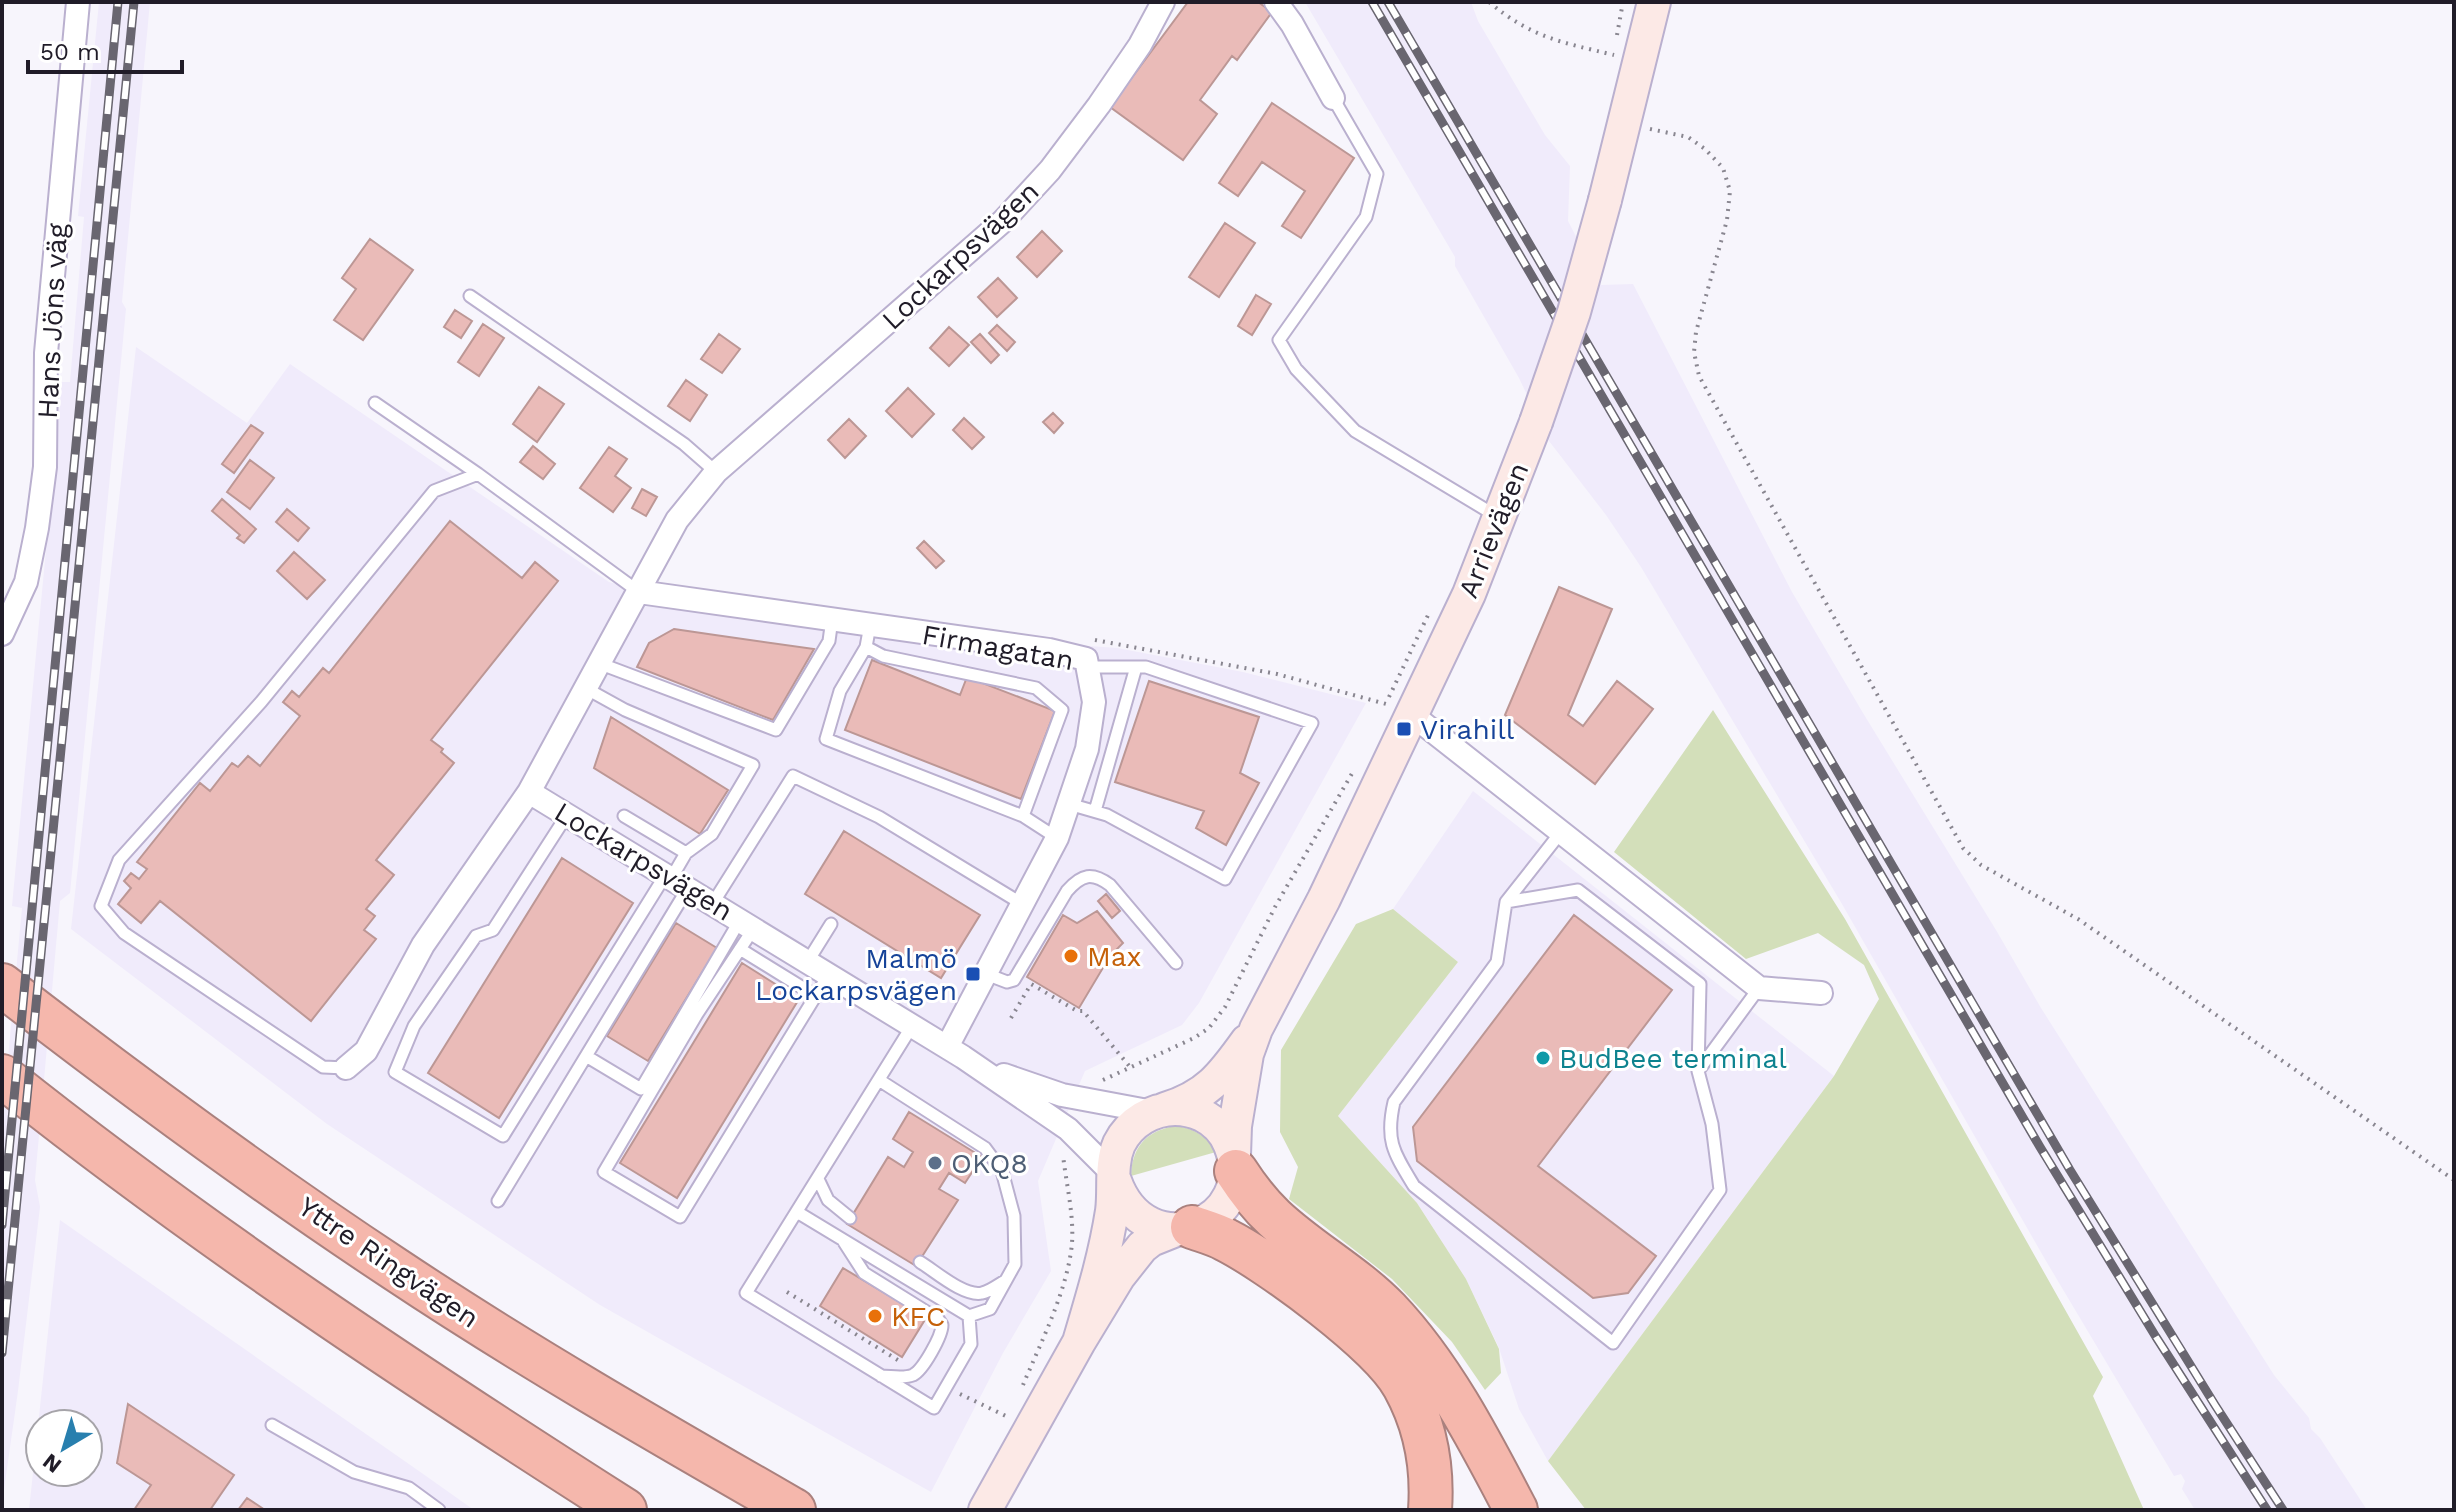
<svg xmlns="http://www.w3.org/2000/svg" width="2456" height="1512" font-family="'Work Sans',sans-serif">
<rect width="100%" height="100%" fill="#f7f5fc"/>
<path fill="#f0ebfb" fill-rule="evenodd" d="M99,2H150L122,302L126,309L70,893L60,901L35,1180L40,1207L18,1391L2,1504V1122L22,908L12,906L62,382H70L84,217L78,216Z
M1305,2H1471L1478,21L1545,135L1570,166L1568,221L1601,285L1633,284L1792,592L1863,713L1996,930L2041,1008L2274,1375L2309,1418L2311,1429L2320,1438L2367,1510H2195L2182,1489L2185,1481L2181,1474L2174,1476L2046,1261L1842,904L1641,567L1606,515L1549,441L1519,378L1455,266V257Z
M136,347L247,423L290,364L609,582L678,601L852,628L1117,648L1243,672L1366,703L1199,1003L1182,1025L1085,1071L1038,1181L1051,1271L1003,1353L931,1492L600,1305L327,1124L71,929Z
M1473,791L1834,1076L1548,1461L1519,1409L1499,1348L1466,1279L1417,1203L1338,1116L1458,962L1393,909Z
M60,1220L426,1476L474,1510H29ZM40,1424H88V1472H40Z"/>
<path fill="#d3dfba" d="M1713,710L1845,919L2103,1377L2093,1396L2144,1510H1586L1548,1461L1834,1076L1879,999L1864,965L1818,933L1746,959L1614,852Z
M1393,909L1458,962L1338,1116L1417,1203L1466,1279L1499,1349L1501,1373L1485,1390L1452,1342L1392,1279L1289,1199L1298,1167L1280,1132L1281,1050L1356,924Z
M1175,1126C1193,1128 1206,1135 1216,1152L1131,1176C1132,1147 1146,1131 1175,1126Z"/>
<path fill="#eabbb8" stroke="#bc9795" stroke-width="2" d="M1188,2H1258L1272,12L1237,60L1232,56L1200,100L1217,114L1183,160L1110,107Z
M1272,103L1354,158L1301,238L1282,226L1305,191L1262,162L1238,196L1219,183Z
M1225,223L1255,243L1219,297L1189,277Z
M1042,231L1062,251L1037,277L1017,257Z
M370,239L413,270L363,340L334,320L356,289L342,278Z
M998,278L1017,298L997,317L978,297Z
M1256,295L1271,304L1252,335L1238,326Z
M455,310L472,321L461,338L444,327Z
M483,324L504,338L479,376L458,362Z
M997,325L1015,342L1007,351L989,333Z
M949,327L969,345L949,366L930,348Z
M719,334L740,349L722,373L701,359Z
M980,334L999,355L991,363L971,342Z
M686,380L707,395L690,421L668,406Z
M539,387L564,404L537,442L513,424Z
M908,388L934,414L912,437L886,411Z
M1053,413L1063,423L1054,433L1043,422Z
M964,418L984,437L972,449L953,430Z
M849,419L866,436L845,458L828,440Z
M251,425L263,433L234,473L222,464Z
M533,446L555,464L543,479L520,462Z
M609,447L627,459L615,476L631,488L613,512L580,488Z
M250,460L274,478L250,509L227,492Z
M642,489L657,497L646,516L632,508Z
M222,499L256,529L244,543L237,538L240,535L212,511Z
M287,509L309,528L298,541L276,522Z
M450,521L522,578L535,562L558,581L431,740L443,749L441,752L454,763L376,860L394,875L366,909L375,916L364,930L376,939L311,1021L160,901L141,923L118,904L131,888L124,881L131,873L139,879L147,869L137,862L200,783L210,791L232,763L238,767L248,756L260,766L300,716L283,702L292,691L299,697L323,668L329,673Z
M924,541L944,561L936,568L917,548Z
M294,552L325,580L307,599L277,571Z
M1559,587L1612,609L1568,715L1583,726L1617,681L1653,709L1595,784L1505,715Z
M674,629L715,635L814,649L773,720L637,667L649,643Z
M872,660L960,695L967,677L1055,711L1021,799L845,730Z
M1149,681L1259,717L1240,773L1259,783L1226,845L1196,828L1204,811L1115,782Z
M611,717L728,790L700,834L594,768Z
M844,831L980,915L941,978L805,894Z
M562,858L633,903L499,1118L428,1073Z
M1106,894L1120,911L1112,918L1098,901Z
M1097,911L1123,943L1110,956L1079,1008L1027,977L1063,915L1077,923Z
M1574,915L1672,990L1538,1166L1656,1256L1628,1293L1593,1298L1417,1161L1413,1127Z
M676,923L717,948L648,1061L607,1036Z
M742,963L799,999L677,1198L620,1163Z
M909,1112L982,1157L965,1183L949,1173L939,1189L958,1200L916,1266L847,1224L888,1157L904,1167L913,1152L893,1139Z
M843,1268L926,1318L902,1357L820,1306Z
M128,1404L234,1475L210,1510H134L151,1485L117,1463Z
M247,1498L265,1510H238Z"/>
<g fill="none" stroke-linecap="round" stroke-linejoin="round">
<defs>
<path id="lane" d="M1333,98L1377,174L1366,217L1279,340L1296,369L1355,431L1498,517
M470,296L684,444L716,472
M375,403L478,474
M866,647L883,656L1036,688L1062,710L1023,816L826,739L840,691L866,647L870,625
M601,664L776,730L829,641L832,619
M587,689L625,710L753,765L712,834L686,853
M1069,804L1107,815L1225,879L1312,723L1146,667H1087
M1095,811L1136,667
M567,815L493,930L476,936L414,1026L395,1072L503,1136L666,874
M624,816L686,853L672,877
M1023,816L1057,838
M1561,832L1506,902L1497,962L1394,1102C1385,1141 1394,1153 1414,1186L1613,1343L1720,1190L1712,1124L1698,1071L1759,988
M1506,902L1578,890L1700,984L1698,1071
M713,903L793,776L879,817L1024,905
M754,928L697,1014L604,1172L680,1217L829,974
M740,949L816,996
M808,961L831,924
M986,974L1007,982L1014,980L1067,891C1082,874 1092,872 1110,885L1176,963
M586,1056L641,1089L740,920
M346,1068L323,1067L124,933L101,906L119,860L261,702L434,491L478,474L639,592
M879,1080L985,1148L1002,1171L1014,1216L1015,1264L990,1309L969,1316
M818,1179L828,1200L850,1218
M498,1201L688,888
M797,1212L969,1316L971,1344L934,1408L746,1293L912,1026
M844,1242L864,1273L938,1319L942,1325C942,1336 923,1370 913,1375C904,1379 891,1376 881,1376
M920,1262C935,1271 964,1297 982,1293C989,1292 998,1285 1005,1281
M272,1425L354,1472L409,1488L439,1510"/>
<path id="street" d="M1276,2L1292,24L1333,98
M639,592L1049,650L1086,659L1094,702L1087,749L1057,838L947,1047
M2,634L26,582L37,528L45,467L46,353L78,2
M1411,714L1759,988L1821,993
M529,792L963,1057L1068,1129L1114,1175
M346,1068L366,1051L423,945L529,792L677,520L716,472L1003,221L1050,170L1099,105L1140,45L1163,2
M1004,1075L1062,1095L1153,1112"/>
<path id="secondary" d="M1605,200L1654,2
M1165,1109C1207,1096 1222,1076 1247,1041
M1234,1155L1235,1126L1247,1054L1256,1029L1324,899L1469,594L1536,422
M1079,1342C1092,1298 1105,1256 1112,1211C1115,1189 1110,1165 1119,1144C1124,1134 1133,1124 1143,1118C1162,1107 1182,1106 1202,1115C1214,1121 1225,1132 1230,1145C1261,1222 1147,1270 1115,1181
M985,1510L1079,1342L1119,1276L1142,1247L1151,1240L1176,1230"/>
<path id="highway" d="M2,985C130,1084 260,1180 395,1269C524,1355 660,1433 794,1510
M2,1076C200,1234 412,1374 625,1510
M1236,1171C1247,1188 1259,1204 1274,1218C1309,1251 1354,1275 1388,1310C1442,1367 1480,1441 1516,1510
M1192,1227C1203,1231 1215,1234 1226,1240C1271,1263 1380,1343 1404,1386C1425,1424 1433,1467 1430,1510"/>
</defs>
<use href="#lane" stroke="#bab0cf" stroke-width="15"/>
<use href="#street" stroke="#bab0cf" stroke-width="26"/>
<use href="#secondary" stroke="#bab0cf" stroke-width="36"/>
<use href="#highway" stroke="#aa817e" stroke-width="46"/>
<path stroke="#898690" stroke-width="4" stroke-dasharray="2 6" stroke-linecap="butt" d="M1489,2C1532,38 1561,42 1614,55
M1617,35L1623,2
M1650,129L1688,137L1705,149L1723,168L1730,191L1727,220L1696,332L1694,352L1699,376L1963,848L1981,865L2078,919L2454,1180
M1095,640L1277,674L1386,704
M1389,697L1430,611
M1011,1018L1031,984L1077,1011H1083L1131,1068
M1103,1080L1194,1038L1209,1028L1225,1007L1275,907L1354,770
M787,1292L901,1362
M1023,1385C1041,1342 1068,1289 1072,1243C1074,1214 1066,1183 1063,1155
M960,1394L1008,1417"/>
<use href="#lane" stroke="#fff" stroke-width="11"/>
<use href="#street" stroke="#fff" stroke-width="22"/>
<use href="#secondary" stroke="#fce9e6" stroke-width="32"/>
<use href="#highway" stroke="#f5b7ac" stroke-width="42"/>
<defs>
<path id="rail" d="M1372,2L2040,1147L2156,1337L2267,1510
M1388,2L2070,1170L2215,1405L2283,1510
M2,1225L118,2
M2,1353L134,2"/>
</defs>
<use href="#rail" stroke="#696670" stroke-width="9"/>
<use href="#rail" stroke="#fff" stroke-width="6" stroke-dasharray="18" stroke-linecap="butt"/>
<defs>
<path id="secondary-bridge" d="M1536,422L1574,312L1605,200"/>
</defs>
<use href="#secondary-bridge" stroke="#bab0cf" stroke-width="36" stroke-linecap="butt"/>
<use href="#secondary-bridge" stroke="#fce9e6" stroke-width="32"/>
</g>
<g fill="#1a4fb4" stroke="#fff" stroke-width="3">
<rect x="1396" y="721" width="16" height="16" rx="4"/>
<rect x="965" y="966" width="16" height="16" rx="4"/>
</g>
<g fill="#e8710a" stroke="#fff" stroke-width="3">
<circle cx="1071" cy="956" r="8"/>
<circle cx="875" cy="1316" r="8"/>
</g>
<circle fill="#0f9aa8" stroke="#fff" stroke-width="3" cx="1543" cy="1058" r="8"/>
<circle fill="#5c6f8a" stroke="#fff" stroke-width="3" cx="935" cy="1163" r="8"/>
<g text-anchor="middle" stroke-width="6" stroke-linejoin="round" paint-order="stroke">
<g font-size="28" fill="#201c28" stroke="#fff">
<text transform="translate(960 255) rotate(-43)" y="10">Lockarpsvägen</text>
<text transform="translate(52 321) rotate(-87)" y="10">Hans Jöns väg</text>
<text transform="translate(1493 530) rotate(-68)" y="10">Arrievägen</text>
<text transform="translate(998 647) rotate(10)" y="10">Firmagatan</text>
<text transform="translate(644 861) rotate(31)" y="10">Lockarpsvägen</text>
<text transform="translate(389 1262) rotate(34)" y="10">Yttre Ringvägen</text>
</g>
<g font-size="28" fill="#164399" stroke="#fff" text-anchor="start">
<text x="1420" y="739">Virahill</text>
<text x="957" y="968" text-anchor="end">Malmö<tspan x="957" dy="32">Lockarpsvägen</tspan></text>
</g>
<g font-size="28" fill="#c56008" stroke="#fff" text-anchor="start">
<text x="1087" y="966">Max</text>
<text x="891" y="1326">KFC</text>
</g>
<g font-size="28" fill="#0d838f" stroke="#fff" text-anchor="start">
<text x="1559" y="1068">BudBee terminal</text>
</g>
<g font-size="28" fill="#4e5e75" stroke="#fff" text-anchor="start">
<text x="951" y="1173">OKQ8</text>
</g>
</g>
<rect width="2456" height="1512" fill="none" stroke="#201c28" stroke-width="8"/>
<g transform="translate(64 1448) rotate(218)"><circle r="38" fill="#ffffff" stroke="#a6a4a9" stroke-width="2"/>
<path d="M0-6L14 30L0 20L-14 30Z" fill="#287fae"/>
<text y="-12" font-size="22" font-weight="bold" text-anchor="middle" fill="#201c28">N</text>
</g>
<path d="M28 60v12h154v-12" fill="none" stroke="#201c28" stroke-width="4"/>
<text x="40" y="60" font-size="24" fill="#201c28" stroke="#ffffff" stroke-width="6" paint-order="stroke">50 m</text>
</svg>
